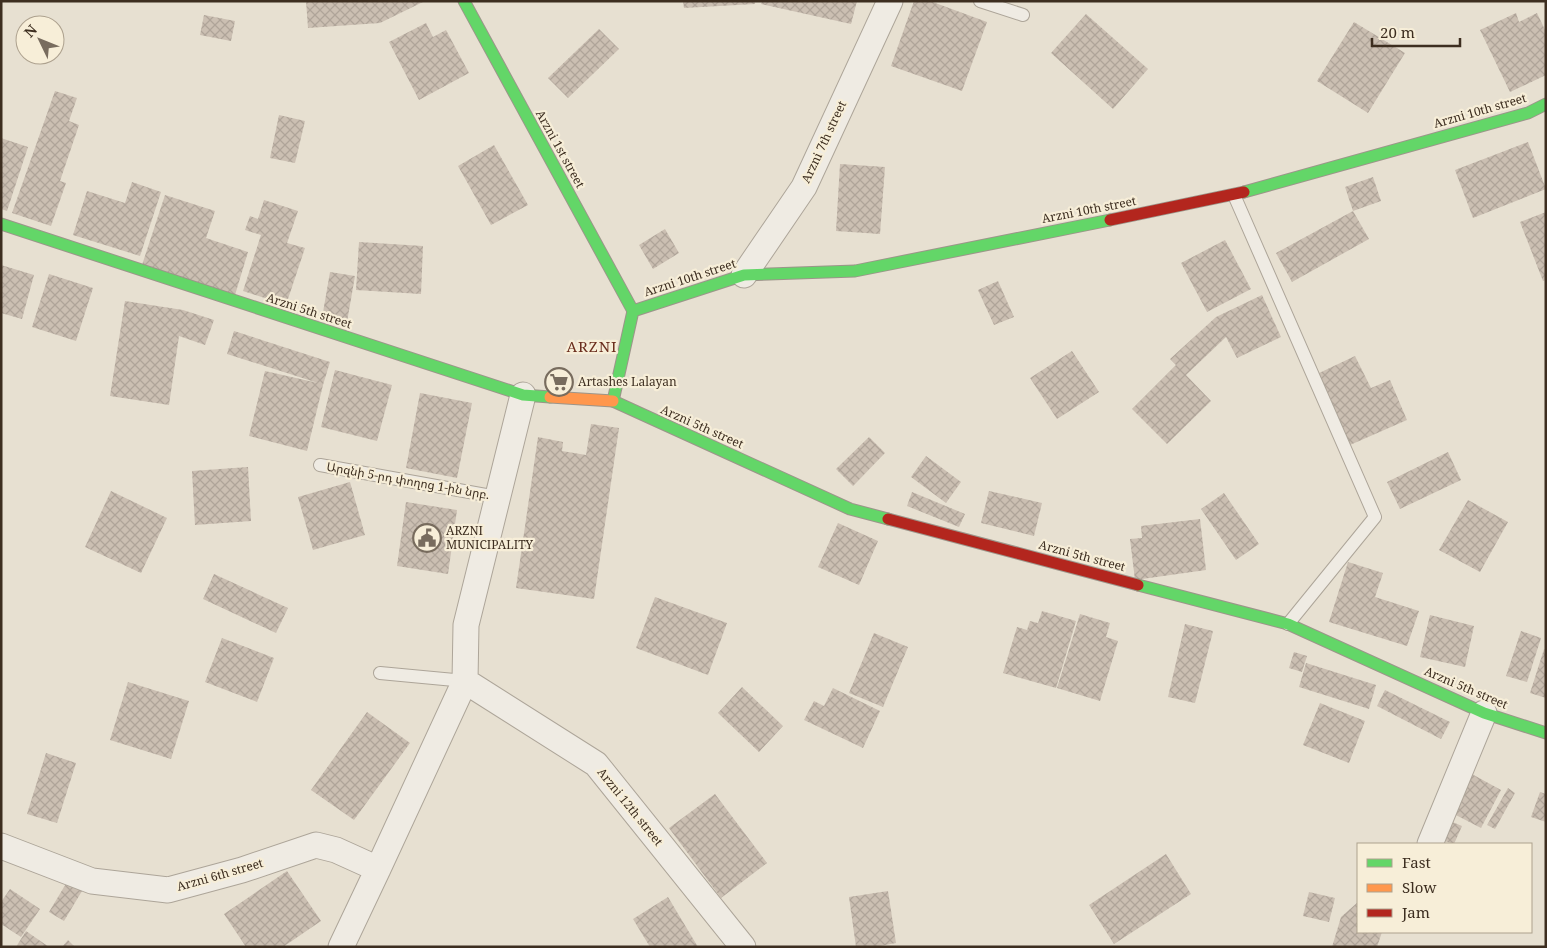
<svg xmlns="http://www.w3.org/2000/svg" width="1547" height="948" font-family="'Noto Serif','Noto Sans Armenian',serif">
<defs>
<pattern id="building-cross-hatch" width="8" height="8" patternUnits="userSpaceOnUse" patternTransform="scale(1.25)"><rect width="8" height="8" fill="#cbbfb2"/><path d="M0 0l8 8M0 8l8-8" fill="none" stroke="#afa499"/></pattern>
</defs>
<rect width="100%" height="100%" fill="#e7e0d1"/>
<path fill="url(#building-cross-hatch)" d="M306,1H425L380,23L308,28Z
M683,1H755V4L684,8Z
M762,1H857L851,24L761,4Z
M914,1H930L987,22L962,91L891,66Z
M1516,13L1519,22L1537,13L1546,32V75L1510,92L1480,30Z
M1086,14L1148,69L1113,109L1051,53Z
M204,15L235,21L231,41L200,35Z
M1354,22L1405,53L1368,113L1317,81Z
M426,23L433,37L446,30L469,73L419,100L389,42Z
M599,29L619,49L568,98L548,78Z
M55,91L77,98L69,121L79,125L60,181L66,183L51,226L12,213Z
M279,115L305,121L295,163L270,158Z
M1,138L28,147L7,211L1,209Z
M1528,142L1546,189L1473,218L1455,170Z
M494,145L528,205L491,225L458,166Z
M840,164L885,167L880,234L836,231Z
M1373,177L1381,201L1353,211L1345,187Z
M132,182L161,192L140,256L73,235L87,191L125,203Z
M165,195L215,211L206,238L248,252L235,295L142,265Z
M264,200L298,211L287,243L305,248L286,305L243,291L261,235L245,230L250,216L258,219Z
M1353,211L1369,239L1292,282L1276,253Z
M1546,212V280L1543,281L1520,222Z
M665,229L679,253L653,269L639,245Z
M1225,240L1251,289L1207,312L1181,263Z
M359,242L423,246L421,294L356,290Z
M1,265L34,275L22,319L1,313Z
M330,272L355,276L347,322L322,318Z
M49,274L93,288L76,341L32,327Z
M998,281L1014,317L994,325L978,290Z
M1262,295L1281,337L1237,358L1226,337L1186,375L1211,401L1167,444L1132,409L1176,365L1170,359L1216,317Z
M125,301L183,310L214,320L205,345L179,336L169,405L110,396Z
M234,331L330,362L323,385L307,451L249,436L265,371L318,383L227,354Z
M1072,351L1099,392L1057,419L1030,378Z
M1355,356L1371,388L1390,380L1407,420L1350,445L1317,374Z
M335,370L392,385L377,441L321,427Z
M420,393L472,403L457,478L406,468Z
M591,424L619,428L594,599L516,588L538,437L563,442L562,451L586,455Z
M869,437L885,453L853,486L836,469Z
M1448,452L1461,480L1400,509L1387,482Z
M926,456L961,482L946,503L911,477Z
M248,467L251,521L195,525L192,471Z
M350,482L365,535L313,550L298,497Z
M111,491L167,518L141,573L85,547Z
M989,491L1042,503L1034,536L981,523Z
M912,492L965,514L959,527L907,506Z
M1224,493L1259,544L1236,560L1201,509Z
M1468,500L1508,522L1480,572L1439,550Z
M406,502L457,510L448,574L397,566Z
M1200,519L1206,570L1135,580L1130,539L1142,538L1141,526Z
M838,523L878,541L859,585L818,567Z
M1348,562L1383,573L1375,597L1419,611L1407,646L1329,622Z
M214,574L288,608L276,633L203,599Z
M655,597L727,623L708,675L636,648Z
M1042,611L1076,621L1056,688L1003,673L1017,627L1027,630L1030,621L1038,623Z
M1080,614L1110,623L1106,637L1118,641L1100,701L1057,688Z
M1430,615L1474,626L1465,667L1420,657Z
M1185,624L1213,631L1195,703L1168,697Z
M1521,631L1541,638L1527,682L1506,676Z
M874,633L908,647L883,707L849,693Z
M222,638L274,658L257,702L205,682Z
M1544,649L1546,650V698L1530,693Z
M1294,652L1307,656L1302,672L1289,668Z
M1306,663L1376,685L1369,709L1299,687Z
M128,682L189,701L171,759L110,740Z
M742,687L783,726L759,752L718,713Z
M833,688L880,711L863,748L804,720L814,701L824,706Z
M1385,690L1450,722L1441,739L1377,706Z
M1320,703L1365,721L1349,763L1303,745Z
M367,712L410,743L354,820L311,790Z
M46,753L76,763L57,823L27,814Z
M1470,773L1501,790L1481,828L1450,812Z
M1508,788L1515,793L1495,829L1487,825Z
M1540,792L1546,794V822L1531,817Z
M715,794L767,863L721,898L669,828Z
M1450,821L1462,826L1454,844L1441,840Z
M1166,854L1191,894L1114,944L1089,905Z
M287,871L321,921L283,947H246L224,914Z
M67,882L82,891L64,921L49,912Z
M10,889L40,909L21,937L1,924V902Z
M888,891L896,943L875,947H856L849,897Z
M1309,892L1335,898L1329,922L1303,916Z
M668,897L698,947H650L633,919Z
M1358,902V932H1382L1377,947H1332L1341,917Z
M26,931L49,947H16Z
M68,940L75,947H62Z"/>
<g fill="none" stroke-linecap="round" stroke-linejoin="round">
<defs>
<path id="lane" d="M980,1L1023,15
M1234,195L1375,517L1288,624
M320,465L497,497
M380,673L465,681"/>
<path id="street" d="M744,275L804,187L890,1
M465,681L596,764L743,947
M1430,844L1484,713
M1,846L92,881L168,890L242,870L316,845L336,850L378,869
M341,947L378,869L465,681L466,625L523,395"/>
<path id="fast" d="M464,1L633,311
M1244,192L1528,113L1546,104
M1,224L523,395L550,397
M633,311L613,401L850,509L888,519
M633,311L744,275L855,271L1110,220
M1138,585L1288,624L1484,713L1546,733"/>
<path id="slow" d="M550,397L613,401"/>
<path id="jam" d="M1110,220L1244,192
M888,519L1138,585"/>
</defs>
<use href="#lane" stroke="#ada599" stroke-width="14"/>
<use href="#street" stroke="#ada599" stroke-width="27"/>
<use href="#fast" stroke="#9c958a" stroke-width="13"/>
<use href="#slow" stroke="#9c958a" stroke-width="13"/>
<use href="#jam" stroke="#9c958a" stroke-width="13"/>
<use href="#lane" stroke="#efebe3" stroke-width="12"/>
<use href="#street" stroke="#efebe3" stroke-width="25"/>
<use href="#fast" stroke="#63d668" stroke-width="11"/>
<use href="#slow" stroke="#ff974d" stroke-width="11"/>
<use href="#jam" stroke="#b3261e" stroke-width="11"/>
</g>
<defs>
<symbol id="supermarket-ring" viewBox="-11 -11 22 22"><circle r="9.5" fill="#f7eed8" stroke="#786c5e" stroke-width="1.5"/><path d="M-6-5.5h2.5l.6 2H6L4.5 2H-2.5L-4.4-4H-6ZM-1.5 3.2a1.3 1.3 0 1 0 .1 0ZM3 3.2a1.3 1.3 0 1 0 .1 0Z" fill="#786c5e"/></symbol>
<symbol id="civic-ring" viewBox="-11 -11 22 22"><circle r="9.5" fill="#f7eed8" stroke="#786c5e" stroke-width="1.5"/><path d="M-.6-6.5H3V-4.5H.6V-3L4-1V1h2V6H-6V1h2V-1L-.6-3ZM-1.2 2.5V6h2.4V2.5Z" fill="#786c5e"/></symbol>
</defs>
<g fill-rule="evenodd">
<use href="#supermarket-ring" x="543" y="366" width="32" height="32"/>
<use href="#civic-ring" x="411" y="522" width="32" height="32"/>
</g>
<g text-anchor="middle" stroke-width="4.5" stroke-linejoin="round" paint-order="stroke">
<g font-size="12" fill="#3d2e20" stroke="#f7eed8">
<text transform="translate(1480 111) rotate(-16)" y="4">Arzni 10th street</text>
<text transform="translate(824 142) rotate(-65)" y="4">Arzni 7th street</text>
<text transform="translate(560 149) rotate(61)" y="4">Arzni 1st street</text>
<text transform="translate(1089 210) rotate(-11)" y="4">Arzni 10th street</text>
<text transform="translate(690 278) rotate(-18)" y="4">Arzni 10th street</text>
<text transform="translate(309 311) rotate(18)" y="4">Arzni 5th street</text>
<text transform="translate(702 427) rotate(24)" y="4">Arzni 5th street</text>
<text transform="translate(408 481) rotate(10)" y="4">Արզնի 5-րդ փողոց 1-ին նրբ.</text>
<text transform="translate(1082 556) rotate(15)" y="4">Arzni 5th street</text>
<text transform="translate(1466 688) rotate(23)" y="4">Arzni 5th street</text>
<text transform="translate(630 807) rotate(51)" y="4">Arzni 12th street</text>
<text transform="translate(220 875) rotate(-16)" y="4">Arzni 6th street</text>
</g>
<g font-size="12" fill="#3d2e20" stroke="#f7eed8" text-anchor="start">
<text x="578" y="386">Artashes Lalayan</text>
<text x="446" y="535">ARZNI<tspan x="446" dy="14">MUNICIPALITY</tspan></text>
</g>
<g font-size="15" letter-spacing="1" fill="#6b2e1e" stroke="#f7eed8">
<text x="592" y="352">ARZNI</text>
</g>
</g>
<rect width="1547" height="948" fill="none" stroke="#3d2e20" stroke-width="5"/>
<rect x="1357" y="843" width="175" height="90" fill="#f7eed8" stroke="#ada18e"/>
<rect x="1367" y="859" width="25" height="8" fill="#63d668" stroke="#ada18e"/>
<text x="1402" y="868" font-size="15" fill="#3d2e20">Fast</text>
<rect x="1367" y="884" width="25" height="8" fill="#ff974d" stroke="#ada18e"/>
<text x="1402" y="893" font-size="15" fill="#3d2e20">Slow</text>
<rect x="1367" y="909" width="25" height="8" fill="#b3261e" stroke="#ada18e"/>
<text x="1402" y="918" font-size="15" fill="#3d2e20">Jam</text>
<g transform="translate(40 40) rotate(313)"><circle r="24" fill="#f7eed8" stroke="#ada18e"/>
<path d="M0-4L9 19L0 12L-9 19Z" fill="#786c5e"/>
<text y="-8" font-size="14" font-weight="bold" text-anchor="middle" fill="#3d2e20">N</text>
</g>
<path d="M1372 38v8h88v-8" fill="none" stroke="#3d2e20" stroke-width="2.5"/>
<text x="1380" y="38" font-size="15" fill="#3d2e20" stroke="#f7eed8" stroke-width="4" paint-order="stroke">20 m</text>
</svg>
